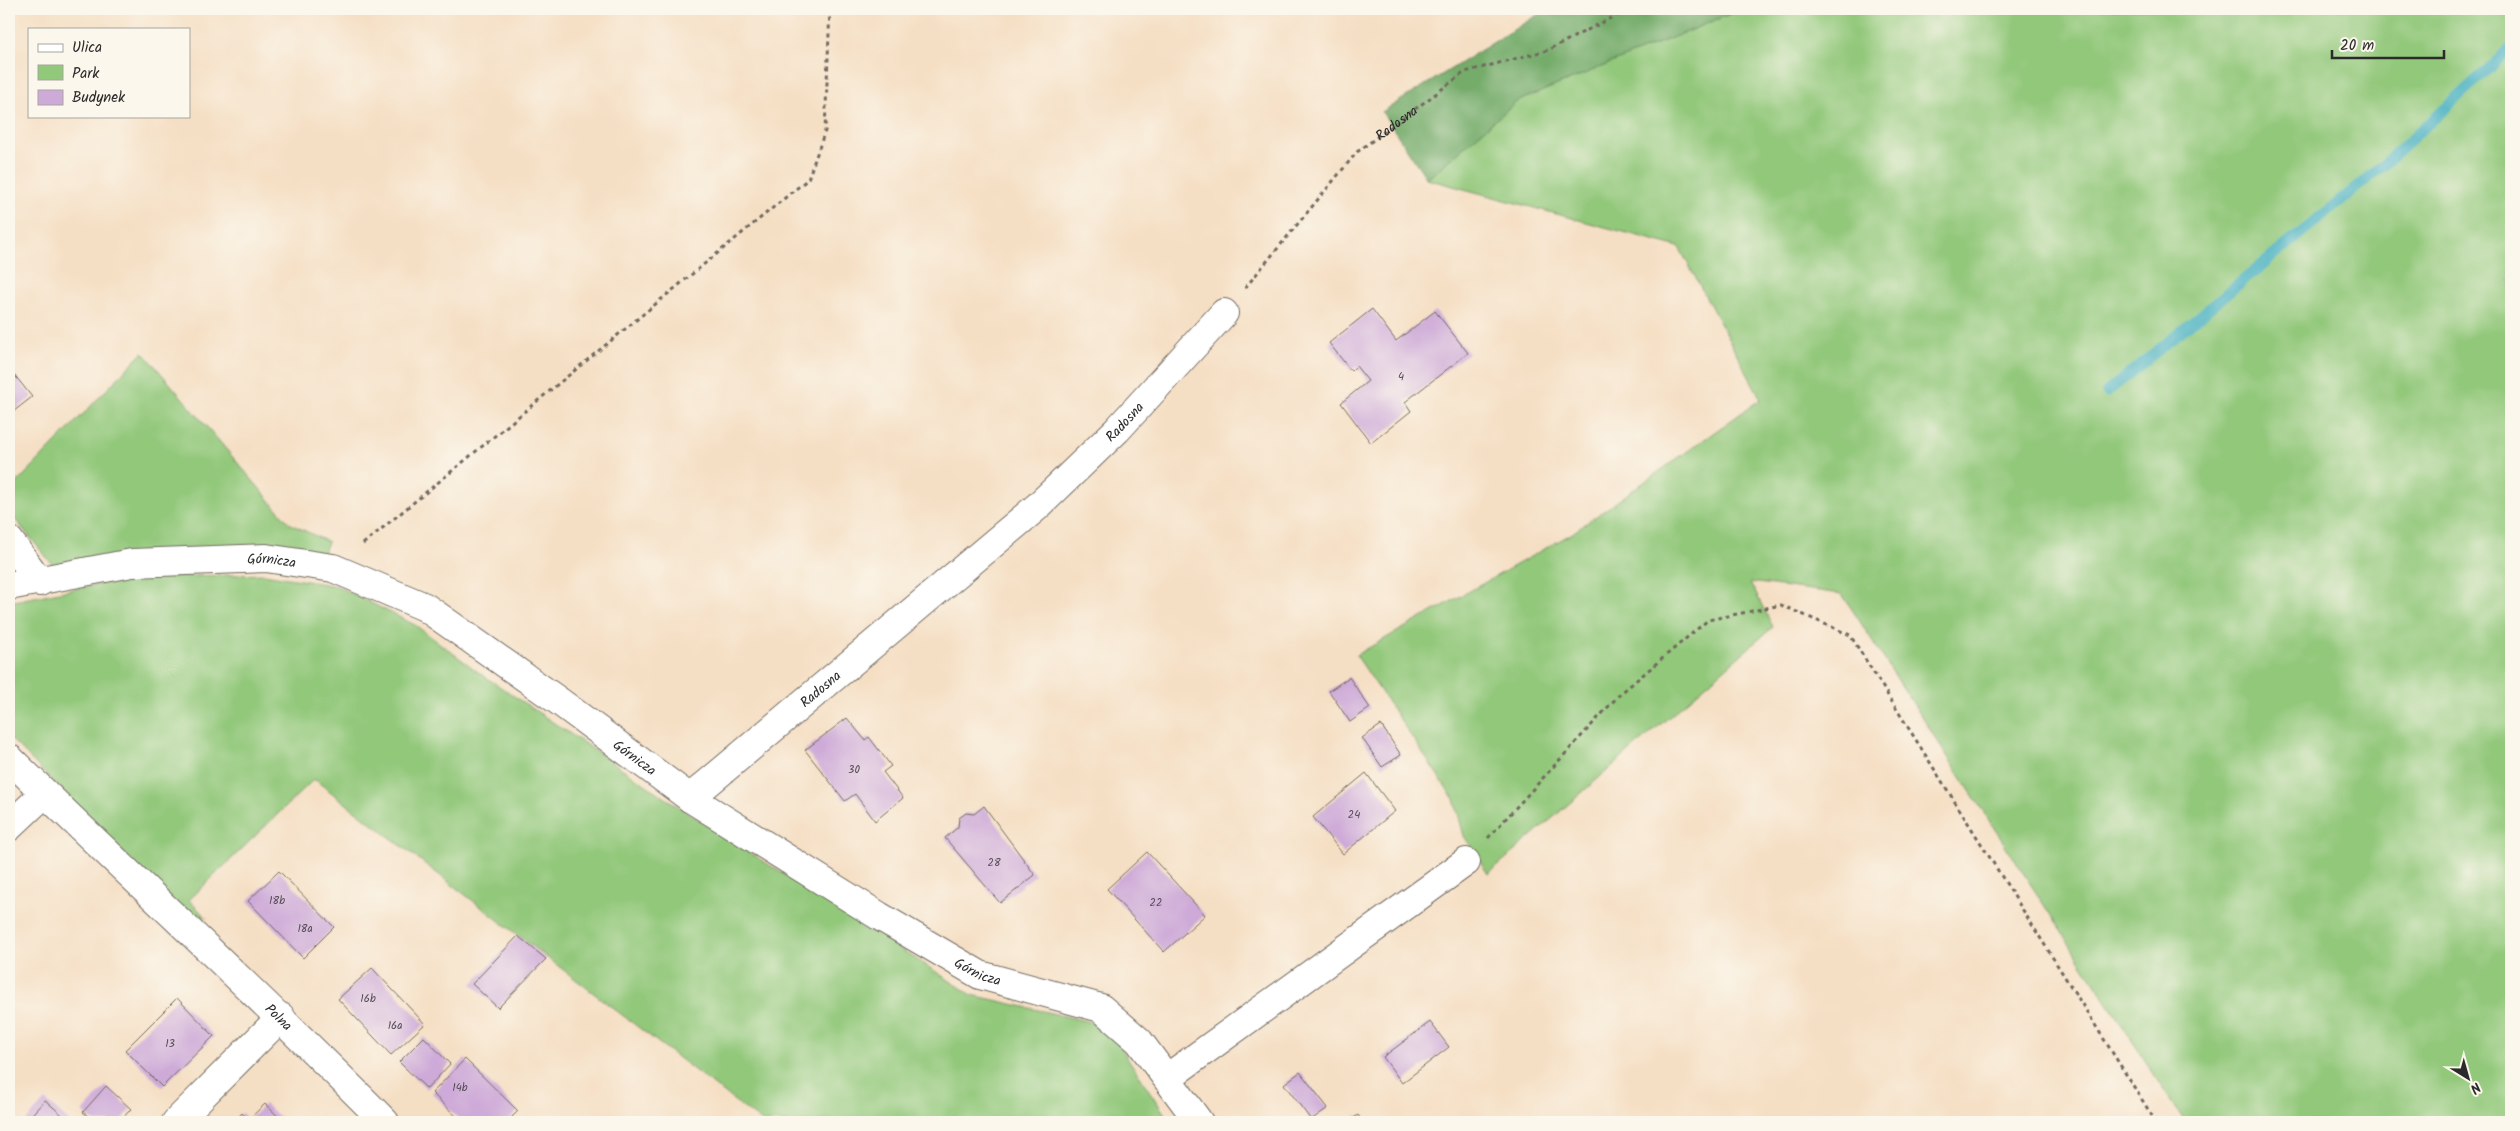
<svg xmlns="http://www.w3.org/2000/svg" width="2520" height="1131" font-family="Kalam,sans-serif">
<rect width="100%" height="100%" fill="#fbf7ec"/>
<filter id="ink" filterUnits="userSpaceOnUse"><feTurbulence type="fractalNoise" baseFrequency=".02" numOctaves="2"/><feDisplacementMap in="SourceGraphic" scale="10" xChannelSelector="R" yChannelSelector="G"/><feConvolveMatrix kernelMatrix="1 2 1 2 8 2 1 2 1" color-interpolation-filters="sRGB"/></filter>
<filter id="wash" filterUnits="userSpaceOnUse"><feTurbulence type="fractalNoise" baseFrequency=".0096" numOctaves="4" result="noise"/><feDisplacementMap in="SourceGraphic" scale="20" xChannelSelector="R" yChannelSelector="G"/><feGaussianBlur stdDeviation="1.12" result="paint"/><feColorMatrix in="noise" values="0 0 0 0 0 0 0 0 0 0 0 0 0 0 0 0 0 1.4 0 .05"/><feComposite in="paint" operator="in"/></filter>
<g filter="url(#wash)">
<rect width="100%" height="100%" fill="#f5dfc4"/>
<path fill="#92c87a" stroke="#5e7a52" d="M1742,9H2511V1122H2185L1842,594L1750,582L1773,627L1488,874L1464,836L1454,799L1356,655L1571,534L1761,399L1679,247L1427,179L1516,102Z
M143,352L289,523L328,542L322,557L58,571L9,512V491Z
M264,574L337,586L415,625L481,674L682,809L972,995L1091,1022L1109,1030L1170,1122H762L314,779L189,900L207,918L178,908L9,737V602L130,578Z"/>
<path fill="#75ac6a" stroke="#506c4a" d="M1547,9H1742L1516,102L1427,179L1382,112Z"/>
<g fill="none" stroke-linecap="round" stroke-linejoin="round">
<path stroke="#42afc0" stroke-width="11" d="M2107,392L2379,169L2511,48"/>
</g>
<g id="blocks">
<path fill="#ceaad8" d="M1372,309L1396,341L1435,311L1468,353L1405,402L1411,411L1371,443L1341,403L1368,381L1356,366L1351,371L1329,343Z
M9,368L32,397L9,415Z
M1349,677L1370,708L1350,722L1329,691Z
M847,718L865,740L869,737L891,766L883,772L903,798L875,821L855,794L845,801L805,750Z
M1381,725L1401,755L1382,767L1362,738Z
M1366,773L1395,811L1343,854L1313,817Z
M984,806L1035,875L1000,903L945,838L958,827L959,818L966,813L974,814Z
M1147,852L1205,915L1164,952L1107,889Z
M279,871L334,927L303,958L248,901Z
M518,936L546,959L498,1008L472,984Z
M372,968L425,1024L391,1055L338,999Z
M177,998L214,1036L162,1087L125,1050Z
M1430,1022L1449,1047L1402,1083L1383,1057Z
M424,1037L450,1064L427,1089L399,1062Z
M465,1059L518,1111L507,1122H462L432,1093Z
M1300,1072L1328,1108L1311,1120L1284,1084Z
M106,1086L131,1109L119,1122H95L83,1112Z
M45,1100L70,1122H25Z
M265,1104L284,1122H233L242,1113L248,1120Z
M1358,1115L1363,1122H1348Z"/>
</g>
</g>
<g filter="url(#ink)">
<use href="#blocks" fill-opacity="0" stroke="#726a61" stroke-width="1"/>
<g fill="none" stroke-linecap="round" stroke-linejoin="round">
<defs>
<g id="minor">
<path d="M9,540L40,582"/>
<path id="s2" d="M9,586L132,563L266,558L333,568L425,607L560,702L690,798L879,916L980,975L1101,1008L1139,1041L1199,1122"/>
<path id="s3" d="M9,758C134,880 263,998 385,1122"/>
<path id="s4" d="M690,798L1038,506L1117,430L1224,313"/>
<path d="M9,827L45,793"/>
<path d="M1167,1078L1466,862"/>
<path d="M176,1122L281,1017"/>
</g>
</defs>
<use href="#minor" stroke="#726a61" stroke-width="30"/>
<g stroke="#726a61" stroke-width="3" stroke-dasharray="4 4" stroke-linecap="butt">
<path id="s1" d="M1245,288L1357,152L1465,72L1548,50L1629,9"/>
<path d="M363,544L808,179L825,131L830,9"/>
<path d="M1488,838L1620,694L1708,620L1781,605L1850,635L2156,1122"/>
</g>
<use href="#minor" stroke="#fff" stroke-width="28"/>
</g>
</g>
<g text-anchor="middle" stroke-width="4" stroke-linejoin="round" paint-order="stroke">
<g font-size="11" fill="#544b56">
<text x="1401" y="380">4</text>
<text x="854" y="773">30</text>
<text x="1354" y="818">24</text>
<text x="994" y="866">28</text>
<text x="277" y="904">18b</text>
<text x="1156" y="906">22</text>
<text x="305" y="932">18a</text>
<text x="368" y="1002">16b</text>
<text x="395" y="1029">16a</text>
<text x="170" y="1047">13</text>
<text x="460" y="1091">14b</text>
</g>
<g font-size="14" fill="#2b2b2b" stroke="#fbf7ec">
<text dy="5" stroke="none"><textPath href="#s1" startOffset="225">Radosna</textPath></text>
<text dy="5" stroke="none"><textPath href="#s4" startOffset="575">Radosna</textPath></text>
<text dy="5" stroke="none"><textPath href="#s2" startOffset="265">Górnicza</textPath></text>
<text dy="5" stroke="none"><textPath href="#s4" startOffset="170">Radosna</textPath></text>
<text dy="5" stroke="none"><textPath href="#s2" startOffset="685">Górnicza</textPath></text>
<text dy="5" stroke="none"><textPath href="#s2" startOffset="1090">Górnicza</textPath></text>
<text dy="5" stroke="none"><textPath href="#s3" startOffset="374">Polna</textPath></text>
</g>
</g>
<rect width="2520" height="1131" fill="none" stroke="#fbf7ec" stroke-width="30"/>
<rect x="28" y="28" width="162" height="90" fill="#fbf7ec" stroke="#a8a59f"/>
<rect x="38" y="44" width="25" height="8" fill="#ffffff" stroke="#a8a59f"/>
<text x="72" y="52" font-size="15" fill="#2b2b2b">Ulica</text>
<rect x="38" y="65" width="25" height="15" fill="#92c87a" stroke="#a8a59f"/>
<text x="72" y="78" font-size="15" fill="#2b2b2b">Park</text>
<rect x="38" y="90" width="25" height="15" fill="#ceaad8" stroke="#a8a59f"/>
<text x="72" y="102" font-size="15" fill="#2b2b2b">Budynek</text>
<g transform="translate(2468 1078) rotate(143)" stroke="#fbf7ec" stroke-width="4" paint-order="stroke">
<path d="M0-4L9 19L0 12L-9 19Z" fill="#2b2b2b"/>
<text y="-8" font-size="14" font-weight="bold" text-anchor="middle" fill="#2b2b2b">N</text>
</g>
<path d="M2332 50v8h112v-8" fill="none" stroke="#2b2b2b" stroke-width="2.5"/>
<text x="2340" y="50" font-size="15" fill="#2b2b2b" stroke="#fbf7ec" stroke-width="4" paint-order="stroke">20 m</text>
</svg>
